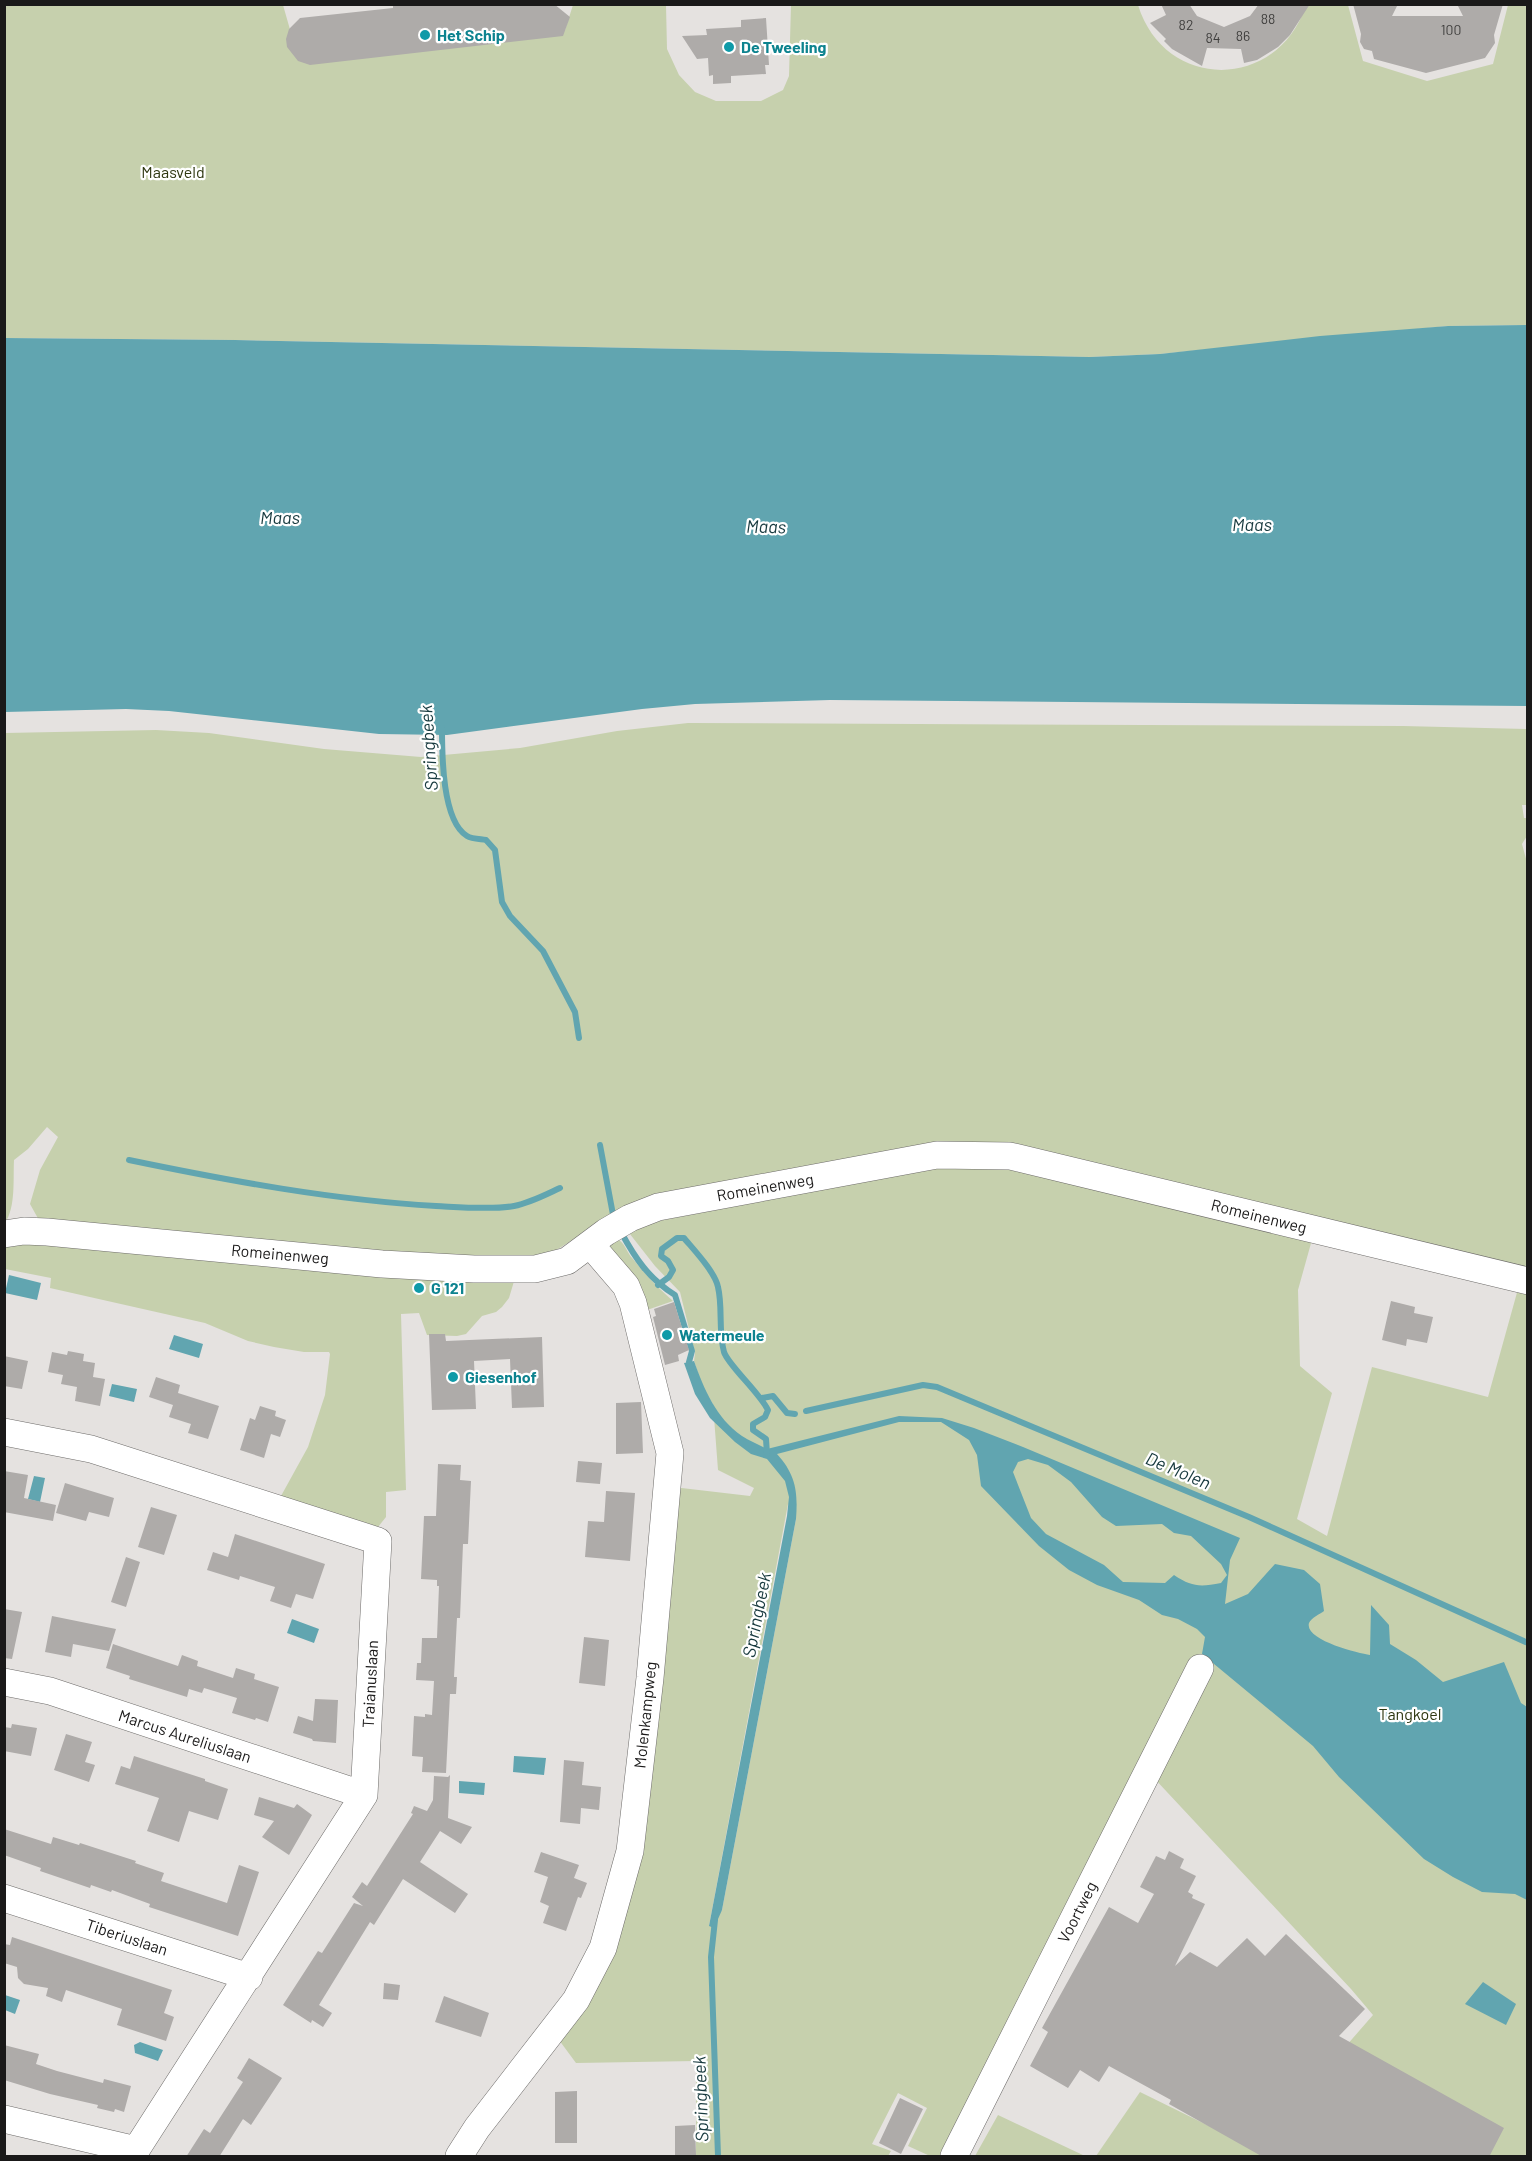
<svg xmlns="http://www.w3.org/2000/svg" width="1532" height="2161" font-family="Barlow,sans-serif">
<rect width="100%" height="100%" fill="#e5e2e0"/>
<path fill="#c6d0ad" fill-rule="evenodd" d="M5,5H283L299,61L565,30L573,5H666L667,49L679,75L695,92L716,101H761L783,90L789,76L791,5H1138C1165,92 1278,91 1306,5H1348L1363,61L1427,81L1493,64L1508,5H1527V325L1448,326L1160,354L1090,357L235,340L5,338Z
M688,723L1403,726L1527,729V805H1522L1524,818H1528L1527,836L1522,844L1528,866L1527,1268L1007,1144L616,1213L553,1252L512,1261L471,1262L40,1222L30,1204L40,1170L58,1137L47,1127L28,1149L14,1160C13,1179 16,1207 5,1223V733L156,730L209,733L324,749L421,757L520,748L617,731Z
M994,1163L1313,1236L1298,1290L1300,1366L1332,1393L1297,1519L1327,1536L1372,1367L1488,1397L1518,1289L1527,1291V2156H1488L1346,2046L1373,2015L1351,1989L1153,1777L947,2156H930L908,2146L927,2108L898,2093L872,2144L891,2151L888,2156H696V2061L576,2063L559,2040L615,1929L673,1487L750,1496L754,1488L718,1470L713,1404L704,1391L694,1361L695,1353L680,1292L655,1266L626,1229L648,1223L950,1165ZM788,1504L796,1519L722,1910L709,1926Z
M605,1240H619C626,1245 627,1253 633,1259C645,1274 658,1288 673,1301L647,1310Z
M5,1242L515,1278L509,1298L502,1307L496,1312L482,1316L466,1334L457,1336L427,1335L419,1313L401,1314L406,1490L386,1492V1517L378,1527L281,1496L308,1447L325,1395L330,1354L329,1352H304L274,1347L248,1341L205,1323L50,1288L51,1278L5,1269Z
M1140,2092L1262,2152L1269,2156H1096Z
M998,2115L1085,2156H975Z"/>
<path fill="#61a5b0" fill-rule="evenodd" d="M1527,325V706L830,700L695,704L642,709L447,735L379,734L169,711L126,709L5,712V338L235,340L1090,357L1160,354L1320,336L1448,326Z
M9,1275L41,1283L37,1300L5,1293Z
M174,1335L203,1344L199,1358L169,1349Z
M694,1361C704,1389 716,1418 742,1436C750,1441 759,1445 767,1449L899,1416L942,1418L974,1428L1023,1447L1240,1538L1230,1560L1225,1604L1248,1594L1275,1564L1304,1570L1320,1584L1324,1611C1320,1614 1311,1618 1309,1623C1304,1640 1358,1653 1370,1655L1371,1605L1389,1625L1390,1644L1416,1660L1443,1682L1504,1662L1521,1703L1527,1707V1900L1515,1894L1482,1892L1453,1877L1424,1859L1339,1777L1313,1746L1202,1654L1205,1637L1197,1629L1178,1619L1162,1615L1139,1600L1097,1585L1069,1570L1039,1546L981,1486L977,1455L969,1440L941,1422H899L777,1454C796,1475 798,1492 796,1519L722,1910L714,1928L709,1926L787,1516L789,1497L785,1481L767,1459L751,1454L735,1442L710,1418L695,1394L684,1363ZM1028,1459L1048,1465L1071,1482L1102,1517L1116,1526L1162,1524L1174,1533L1191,1536L1221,1564L1227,1575L1221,1583C1200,1587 1192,1587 1174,1575L1165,1583L1123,1582L1104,1565L1046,1534L1031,1518L1013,1472L1018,1462Z
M112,1384L137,1389L134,1402L109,1396Z
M34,1476L45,1478L40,1502L28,1499Z
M292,1619L319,1629L314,1643L287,1633Z
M514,1756L546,1758L544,1775L513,1772Z
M459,1781L485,1783L484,1795L459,1793Z
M1483,1982L1516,2004L1506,2025L1465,2004Z
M5,1995L20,2000L15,2014L5,2010Z
M140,2042L163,2050L158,2061L135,2053L134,2045Z"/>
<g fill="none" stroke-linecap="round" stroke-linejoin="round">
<path stroke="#61a5b0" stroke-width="6" d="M442,728C442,754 442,821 467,836C472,839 480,839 486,840L495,850L502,902L510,916L543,951L575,1012L579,1038
M600,1145L614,1220
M129,1160C230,1181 333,1200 436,1206C458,1207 493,1210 514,1206C530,1203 545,1195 560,1188
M621,1232C635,1258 649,1279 675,1295L692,1351L689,1362L691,1368
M658,1285L669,1277L673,1270L668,1261L661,1256L662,1249L677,1238H684C694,1250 715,1272 718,1287C723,1308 718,1330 724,1352C728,1365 759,1392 768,1410L765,1417L753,1424V1430L766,1439L767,1454
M762,1398L773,1396L787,1413L795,1414
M806,1411L923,1385L937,1387L1249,1517L1528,1643
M715,1920L711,1957L718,2156"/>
</g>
<path fill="#aeaba9" d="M407,4H554L570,17L563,36L310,65L298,61L287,47L286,39L289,29L300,18L393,8V6Z
M1161,4H1189L1197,16L1224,27L1250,16L1259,4H1310L1290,35L1278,47L1257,60L1244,63L1241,49L1207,48L1202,66L1172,49L1164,41L1166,39L1150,23L1166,15Z
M1353,4H1398L1392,16H1463L1457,4H1503L1494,35L1495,43L1485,58L1426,73L1374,59L1372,51L1364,49L1360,42L1361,34Z
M766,18L769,65H765L766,74L731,76V83L713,84V75L709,76L708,58L697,59L682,36L707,35L706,29L741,27V20Z
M1391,1301L1415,1307L1414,1313L1433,1317L1427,1343L1407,1339L1406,1346L1382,1340Z
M674,1302L689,1350L678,1355L679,1361L665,1365L653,1317L656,1316L654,1309Z
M429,1334H445L446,1341L542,1337L544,1407L512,1408L510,1359L474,1361L476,1409L432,1410Z
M68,1351L84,1354L83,1361L95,1363L93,1377L105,1379L100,1406L75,1401L77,1387L61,1384L63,1375L48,1372L52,1352L67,1355Z
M4,1356L28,1361L22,1389L4,1386Z
M156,1377L180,1385L178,1393L219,1406L208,1439L188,1433L191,1424L169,1417L173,1405L149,1397Z
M641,1402L643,1453L616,1454V1403Z
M260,1406L276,1411L275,1416L286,1420L280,1437L271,1434L264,1458L240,1450L250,1418L255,1420Z
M578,1461L602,1463L600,1484L576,1482Z
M438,1464L461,1465L460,1480L471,1481L468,1544H463L460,1618H457L454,1677H457L456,1694H450L446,1773L422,1772L423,1757L412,1756L414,1716L425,1717V1714L432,1715L434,1681L416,1680L417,1663H421L422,1638H437L439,1586H437V1580L421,1579L424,1516H436Z
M4,1471L28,1475L24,1498L56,1505L53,1521L4,1512Z
M65,1483L114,1498L109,1517L89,1512L86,1521L56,1513Z
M606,1491L635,1493L630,1561L585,1557L588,1521L604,1522Z
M151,1507L177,1515L164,1555L138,1547Z
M235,1534L325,1564L313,1599L296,1594L291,1608L270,1601L275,1587L240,1576L239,1580L207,1570L213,1552L228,1557Z
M126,1557L140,1562L126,1607L111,1602Z
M4,1609L22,1612L12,1659L4,1658Z
M52,1616L116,1629L109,1651L73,1644L71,1657L45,1652Z
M584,1637L609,1640L605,1686L579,1683Z
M113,1644L178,1666L182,1655L198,1661L197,1666L233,1678L236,1668L255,1674L254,1679L279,1687L268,1722L256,1718L255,1720L232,1713L237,1698L204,1688L202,1693L189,1689L187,1697L129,1679L130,1676L106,1668Z
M315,1699L338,1700L336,1743L313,1741L312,1739L293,1733L298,1716L313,1721Z
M12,1724L37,1728L31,1756L4,1751V1727L11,1728Z
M66,1734L92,1742L85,1762L95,1765L89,1782L54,1770Z
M134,1756L205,1779V1781L228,1789L218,1820L189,1811L179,1842L147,1831L159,1798L115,1784L121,1766L130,1769Z
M564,1760L584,1762L582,1785L601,1787L599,1810L581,1808L580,1824L560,1822Z
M450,1775L448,1818L472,1827L461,1844L440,1831L420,1862L468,1894L455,1913L403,1879L374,1925L370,1922L319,2005L332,2013L323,2027L312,2020L311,2023L283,2005L318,1951L322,1953L354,1903L363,1906L352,1897L362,1882L367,1886L413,1814L411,1813L414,1806L427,1811L433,1800L434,1776L448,1777Z
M259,1797L294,1808L297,1804L312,1815L289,1855L262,1837L274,1821L254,1815Z
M4,1829L51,1844L53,1837L79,1845L80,1843L136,1861L135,1863L164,1873L161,1881L227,1903L239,1865L259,1872L238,1936L149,1907L150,1904L112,1890L111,1892L91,1885L90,1888L40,1871L41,1868L4,1855Z
M1169,1851L1184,1859L1180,1868L1196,1876L1188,1892L1193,1895L1192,1898L1205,1904L1175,1966L1190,1952L1217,1967L1247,1938L1265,1956L1286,1934L1365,2009L1339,2036L1504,2128L1489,2157H1263L1169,2104L1171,2100L1109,2066L1099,2082L1080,2070L1068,2088L1030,2066L1048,2032L1042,2028L1109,1907L1138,1923L1154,1894L1140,1887L1156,1856L1165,1860Z
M541,1852L579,1865L574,1878L587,1883L581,1898L578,1897L566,1931L543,1923L549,1906L540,1902L548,1877L534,1872Z
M12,1937L172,1990L164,2013L174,2017L166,2041L117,2025L122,2009L66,1990L62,2002L46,1996L48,1988L24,1984L18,1978L17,1967L4,1963V1944L10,1945Z
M384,1983L400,1985L398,2000L383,1999Z
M444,1996L489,2013L481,2037L435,2022Z
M4,2045L39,2054L36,2064L57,2071L103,2083L104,2079L131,2086L124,2112L115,2109L114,2112L97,2108L98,2105L50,2094L4,2080Z
M249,2058L282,2078L251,2125L243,2119L219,2157H186L204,2129L210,2133L243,2082L237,2078Z
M577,2091V2143H555V2092Z
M900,2098L923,2109L901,2154L879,2143Z
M695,2125L696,2155L675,2156V2126Z"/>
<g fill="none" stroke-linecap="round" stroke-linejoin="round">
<defs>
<path id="minor" d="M4,1234L24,1231L47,1232L382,1264L474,1269H535L567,1261L606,1232L630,1218L658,1207L937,1155L1010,1156L1528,1281
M4,1432L91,1449L378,1541L364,1795L136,2150
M4,1682L50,1691L364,1795
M4,1898L249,1977
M4,2119L136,2150
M459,2156L477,2128L576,2000L603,1948L630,1851L650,1678L670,1453L633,1303L626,1286L590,1244
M954,2156L1200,1668"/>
</defs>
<use href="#minor" stroke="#6e6c6a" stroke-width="28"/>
<use href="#minor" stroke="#fff" stroke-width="27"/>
</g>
<g fill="#0f9aa8" stroke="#fff" stroke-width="2">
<circle cx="425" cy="35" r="6"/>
<circle cx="729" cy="47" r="6"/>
<circle cx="419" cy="1288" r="6"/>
<circle cx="667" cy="1335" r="6"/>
<circle cx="453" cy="1377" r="6"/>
</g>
<g text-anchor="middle" stroke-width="4.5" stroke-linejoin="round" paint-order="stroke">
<g font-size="14" fill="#3f3e3d">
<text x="1268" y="24">88</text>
<text x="1186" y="30">82</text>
<text x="1451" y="35">100</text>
<text x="1243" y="41">86</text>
<text x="1213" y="43">84</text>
</g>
<g font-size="16" font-weight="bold" fill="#0d838f" stroke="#fff" text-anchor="start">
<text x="437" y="41">Het Schip</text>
<text x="741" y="53">De Tweeling</text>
<text x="431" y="1294">G 121</text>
<text x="679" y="1341">Watermeule</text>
<text x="465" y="1383">Giesenhof</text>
</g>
<g font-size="16" fill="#2e3710" stroke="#fff">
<text x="173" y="178">Maasveld</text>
<text x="1410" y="1720">Tangkoel</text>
</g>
<g font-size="16" fill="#1a1919" stroke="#fff">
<text transform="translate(765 1187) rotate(-10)" y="6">Romeinenweg</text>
<text transform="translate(1259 1216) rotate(14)" y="6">Romeinenweg</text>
<text transform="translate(280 1254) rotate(5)" y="6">Romeinenweg</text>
<text transform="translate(370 1684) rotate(-87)" y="6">Traianuslaan</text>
<text transform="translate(645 1715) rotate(-84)" y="6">Molenkampweg</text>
<text transform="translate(185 1736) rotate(18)" y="6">Marcus Aureliuslaan</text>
<text transform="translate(1077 1912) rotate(-63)" y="6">Voortweg</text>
<text transform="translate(127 1937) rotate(18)" y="6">Tiberiuslaan</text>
</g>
<g font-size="18" font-style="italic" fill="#17393e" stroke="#fff">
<text x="280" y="524">Maas</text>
<text x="1252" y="531">Maas</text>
<text transform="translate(766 527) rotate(1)" y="6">Maas</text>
<text transform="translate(429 748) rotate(-94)" y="6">Springbeek</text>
<text transform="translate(1178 1471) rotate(23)" y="6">De Molen</text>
<text transform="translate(757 1615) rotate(-79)" y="6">Springbeek</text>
<text transform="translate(701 2099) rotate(-92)" y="6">Springbeek</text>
</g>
</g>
<rect width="1532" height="2161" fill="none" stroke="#1a1919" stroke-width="12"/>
</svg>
